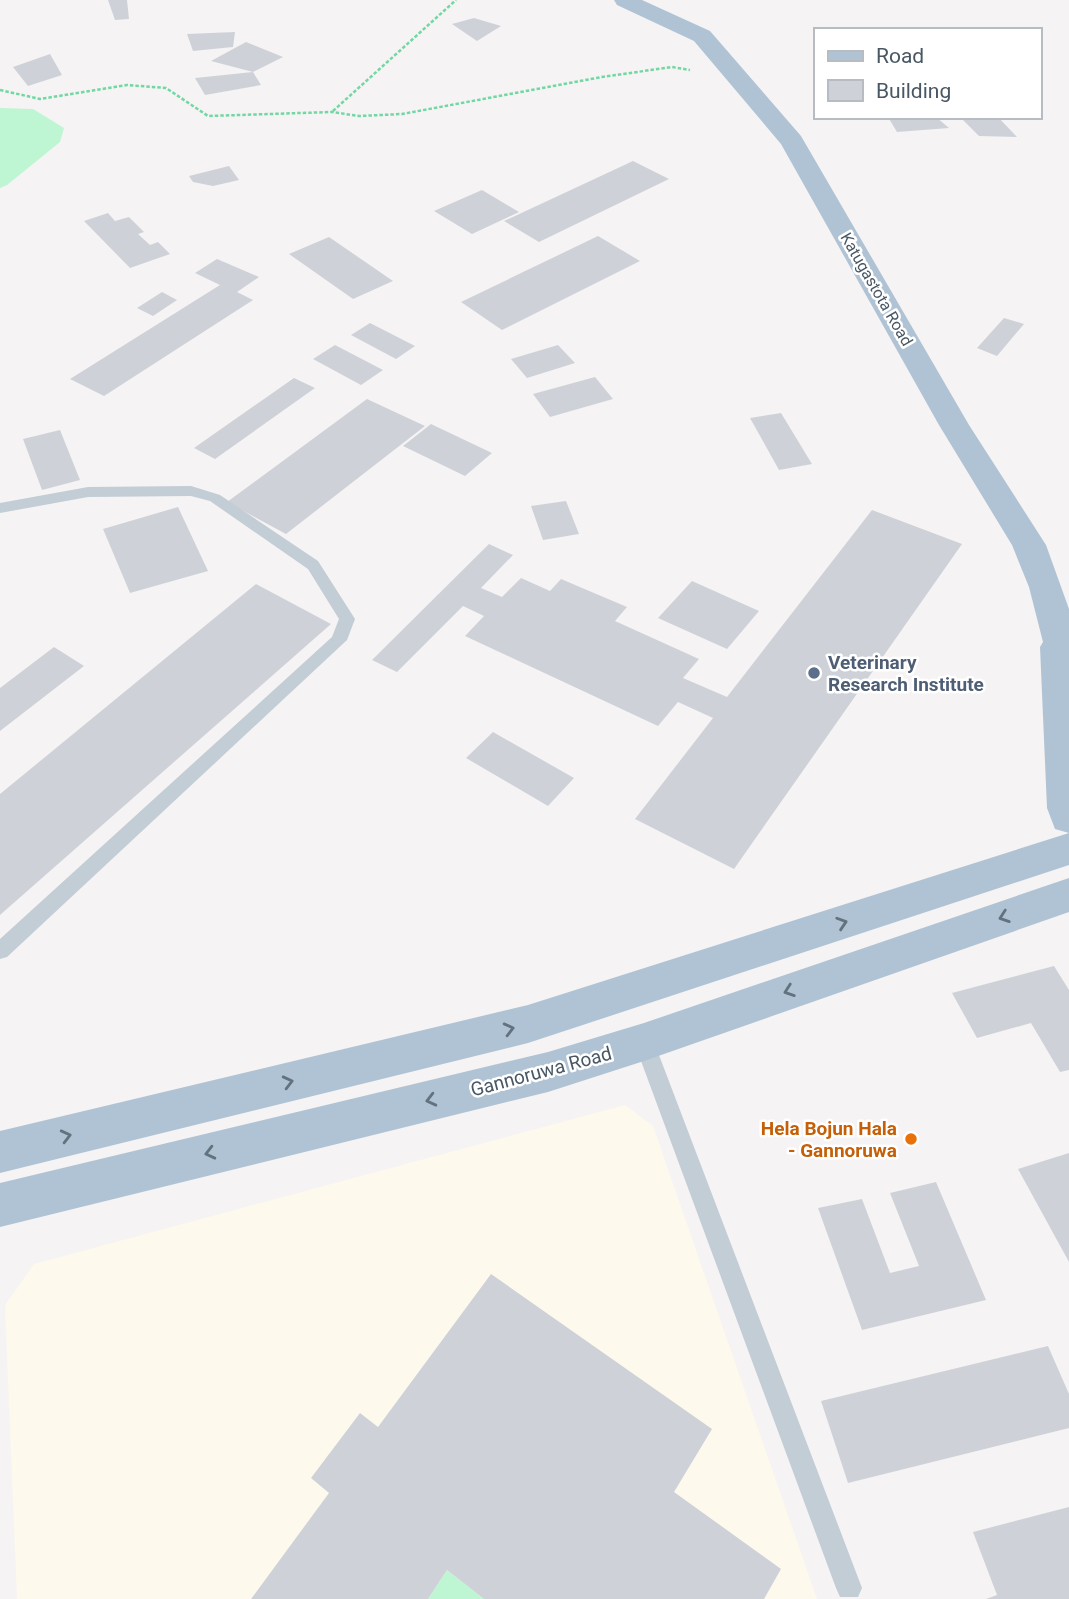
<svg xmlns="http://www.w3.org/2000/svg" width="1069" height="1599" font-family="Roboto,sans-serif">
<rect width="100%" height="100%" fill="#f5f3f3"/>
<path fill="#fef9ed" d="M625,1105L653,1126L817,1599H17L5,1305L34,1264Z"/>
<path fill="#bef5d2" d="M0,108L33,109L64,128L60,142L7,185L0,188Z
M447,1570L484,1599H428Z"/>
<path fill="#ced2d8" d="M108,0H127L129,19L115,20Z
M474,18L501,26L477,41L452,24Z
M235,32L233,47L193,51L187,34Z
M246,42L283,57L253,72L211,61Z
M50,54L62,75L28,86L13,67Z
M253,72L261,85L205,95L195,78Z
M888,117H936L949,128L897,132Z
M960,117H998L1017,137L979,136Z
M633,161L669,179L539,242L504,221Z
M229,166L239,180L213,186L193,182L189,176Z
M482,190L519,212L472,234L434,211Z
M108,213L115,221L129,217L144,232L138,234L150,245L158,242L170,254L130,268L84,221Z
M598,236L640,261L502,330L461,302Z
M329,237L393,281L353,299L289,254Z
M217,259L259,277L237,292L253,300L104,396L70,379L220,285L195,273Z
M162,292L177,300L153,316L137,308Z
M1004,318L1024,324L997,356L977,348Z
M370,323L415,346L396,359L351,335Z
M335,345L383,370L361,385L313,359Z
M558,345L575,363L527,378L511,359Z
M595,377L613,399L550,417L533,394Z
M294,378L315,388L215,459L194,448Z
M367,399L425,426L286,534L227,502Z
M781,413L812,464L779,470L750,418Z
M431,424L492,453L465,476L403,446Z
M60,430L80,480L42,490L23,439Z
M566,501L579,534L543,540L531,506Z
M178,507L208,571L130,593L103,529Z
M872,510L962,544L734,869L635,819L713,718L678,702L658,726L465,636L484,616L463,606L397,672L372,660L489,544L513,555L481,588L502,597L521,578L550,591L561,579L627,607L615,621L699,659L683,678L727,697Z
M692,581L759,611L727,649L658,618Z
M256,584L331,624L0,915V794Z
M54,647L84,666L0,731V688Z
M493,732L574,778L548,806L466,758Z
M1054,966L1069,990V1070L1060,1072L1031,1023L977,1038L952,993Z
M1069,1153V1262L1018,1169Z
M936,1182L986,1300L862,1330L818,1208L862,1199L890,1273L919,1266L890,1193Z
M491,1274L712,1429L674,1492L781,1569L764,1599H484L447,1570L428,1599H251L329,1493L311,1478L360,1413L378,1427Z
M1048,1346L1069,1394V1428L848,1483L821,1401Z
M1069,1507V1599H986L997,1595L973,1532Z"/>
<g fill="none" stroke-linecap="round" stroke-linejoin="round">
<path stroke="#71d8a3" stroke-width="2.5" stroke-dasharray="3.5 2" stroke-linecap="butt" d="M0,90L40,99L127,85L166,88L208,116L332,112L359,116L402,114L602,77L672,67L690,70
M333,111L456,0"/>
<path fill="#c2cdd5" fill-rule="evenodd" d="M191,486L220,495L318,561L355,619L347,640L7,957L0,959V939L332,637L339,619L308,569L210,501L191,496L88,497L0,513V503L88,487Z
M644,1033L651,1036L654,1042L862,1588L858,1597H840L836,1588L634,1042L637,1036Z"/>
<path fill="#b0c3d4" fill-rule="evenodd" d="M614,0H642L710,31L801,136L969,425L1046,545L1069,609V865L528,1043L0,1173V1131L528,1005L1069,833L1055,829L1047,808L1040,647L1043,642L1029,587L1012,545L939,425L781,144L694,41L617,5Z
M1069,878V912L644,1061L548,1092L0,1227V1183L548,1052L644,1023Z"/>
</g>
<defs><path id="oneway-chevron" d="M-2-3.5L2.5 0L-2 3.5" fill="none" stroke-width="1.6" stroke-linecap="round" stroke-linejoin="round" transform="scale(1.75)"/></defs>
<g stroke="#62727f">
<use href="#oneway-chevron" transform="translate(1004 917) rotate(161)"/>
<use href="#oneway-chevron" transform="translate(842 923) rotate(-18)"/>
<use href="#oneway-chevron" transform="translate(789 991) rotate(161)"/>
<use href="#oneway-chevron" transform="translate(509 1029) rotate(-14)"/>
<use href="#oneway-chevron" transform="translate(288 1082) rotate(-14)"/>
<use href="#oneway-chevron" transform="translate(431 1100) rotate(166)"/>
<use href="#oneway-chevron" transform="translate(66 1136) rotate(-14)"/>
<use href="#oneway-chevron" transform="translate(210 1153) rotate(166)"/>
</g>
<circle fill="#5c6f8a" stroke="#fff" stroke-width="2.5" cx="814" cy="673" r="7"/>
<circle fill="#e8710a" stroke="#fff" stroke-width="2.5" cx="911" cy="1139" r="7"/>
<g text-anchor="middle" stroke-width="5" stroke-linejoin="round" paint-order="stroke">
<g font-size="16" fill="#485763" stroke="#fff">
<text transform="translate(877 289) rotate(60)" y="6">Katugastota Road</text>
</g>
<g font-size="19" font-weight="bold" fill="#4e5e75" stroke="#fff" text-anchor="start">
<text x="828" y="669">Veterinary<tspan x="828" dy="22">Research Institute</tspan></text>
</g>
<g font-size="19" fill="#485763" stroke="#fff">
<text transform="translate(541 1071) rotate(-15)" y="7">Gannoruwa Road</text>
</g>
<g font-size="19" font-weight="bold" fill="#c56008" stroke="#fff" text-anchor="end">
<text x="897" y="1135">Hela Bojun Hala<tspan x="897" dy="22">- Gannoruwa</tspan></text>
</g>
</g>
<rect x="814" y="28" width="228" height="91" fill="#ffffff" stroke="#b6bcc1" stroke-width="2"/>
<rect x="828" y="51" width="35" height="10" fill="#b0c3d4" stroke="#b6bcc1" stroke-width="2"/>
<text x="876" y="63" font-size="21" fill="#485763">Road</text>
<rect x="828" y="80" width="35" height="21" fill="#ced2d8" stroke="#b6bcc1" stroke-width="2"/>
<text x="876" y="98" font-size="21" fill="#485763">Building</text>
</svg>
